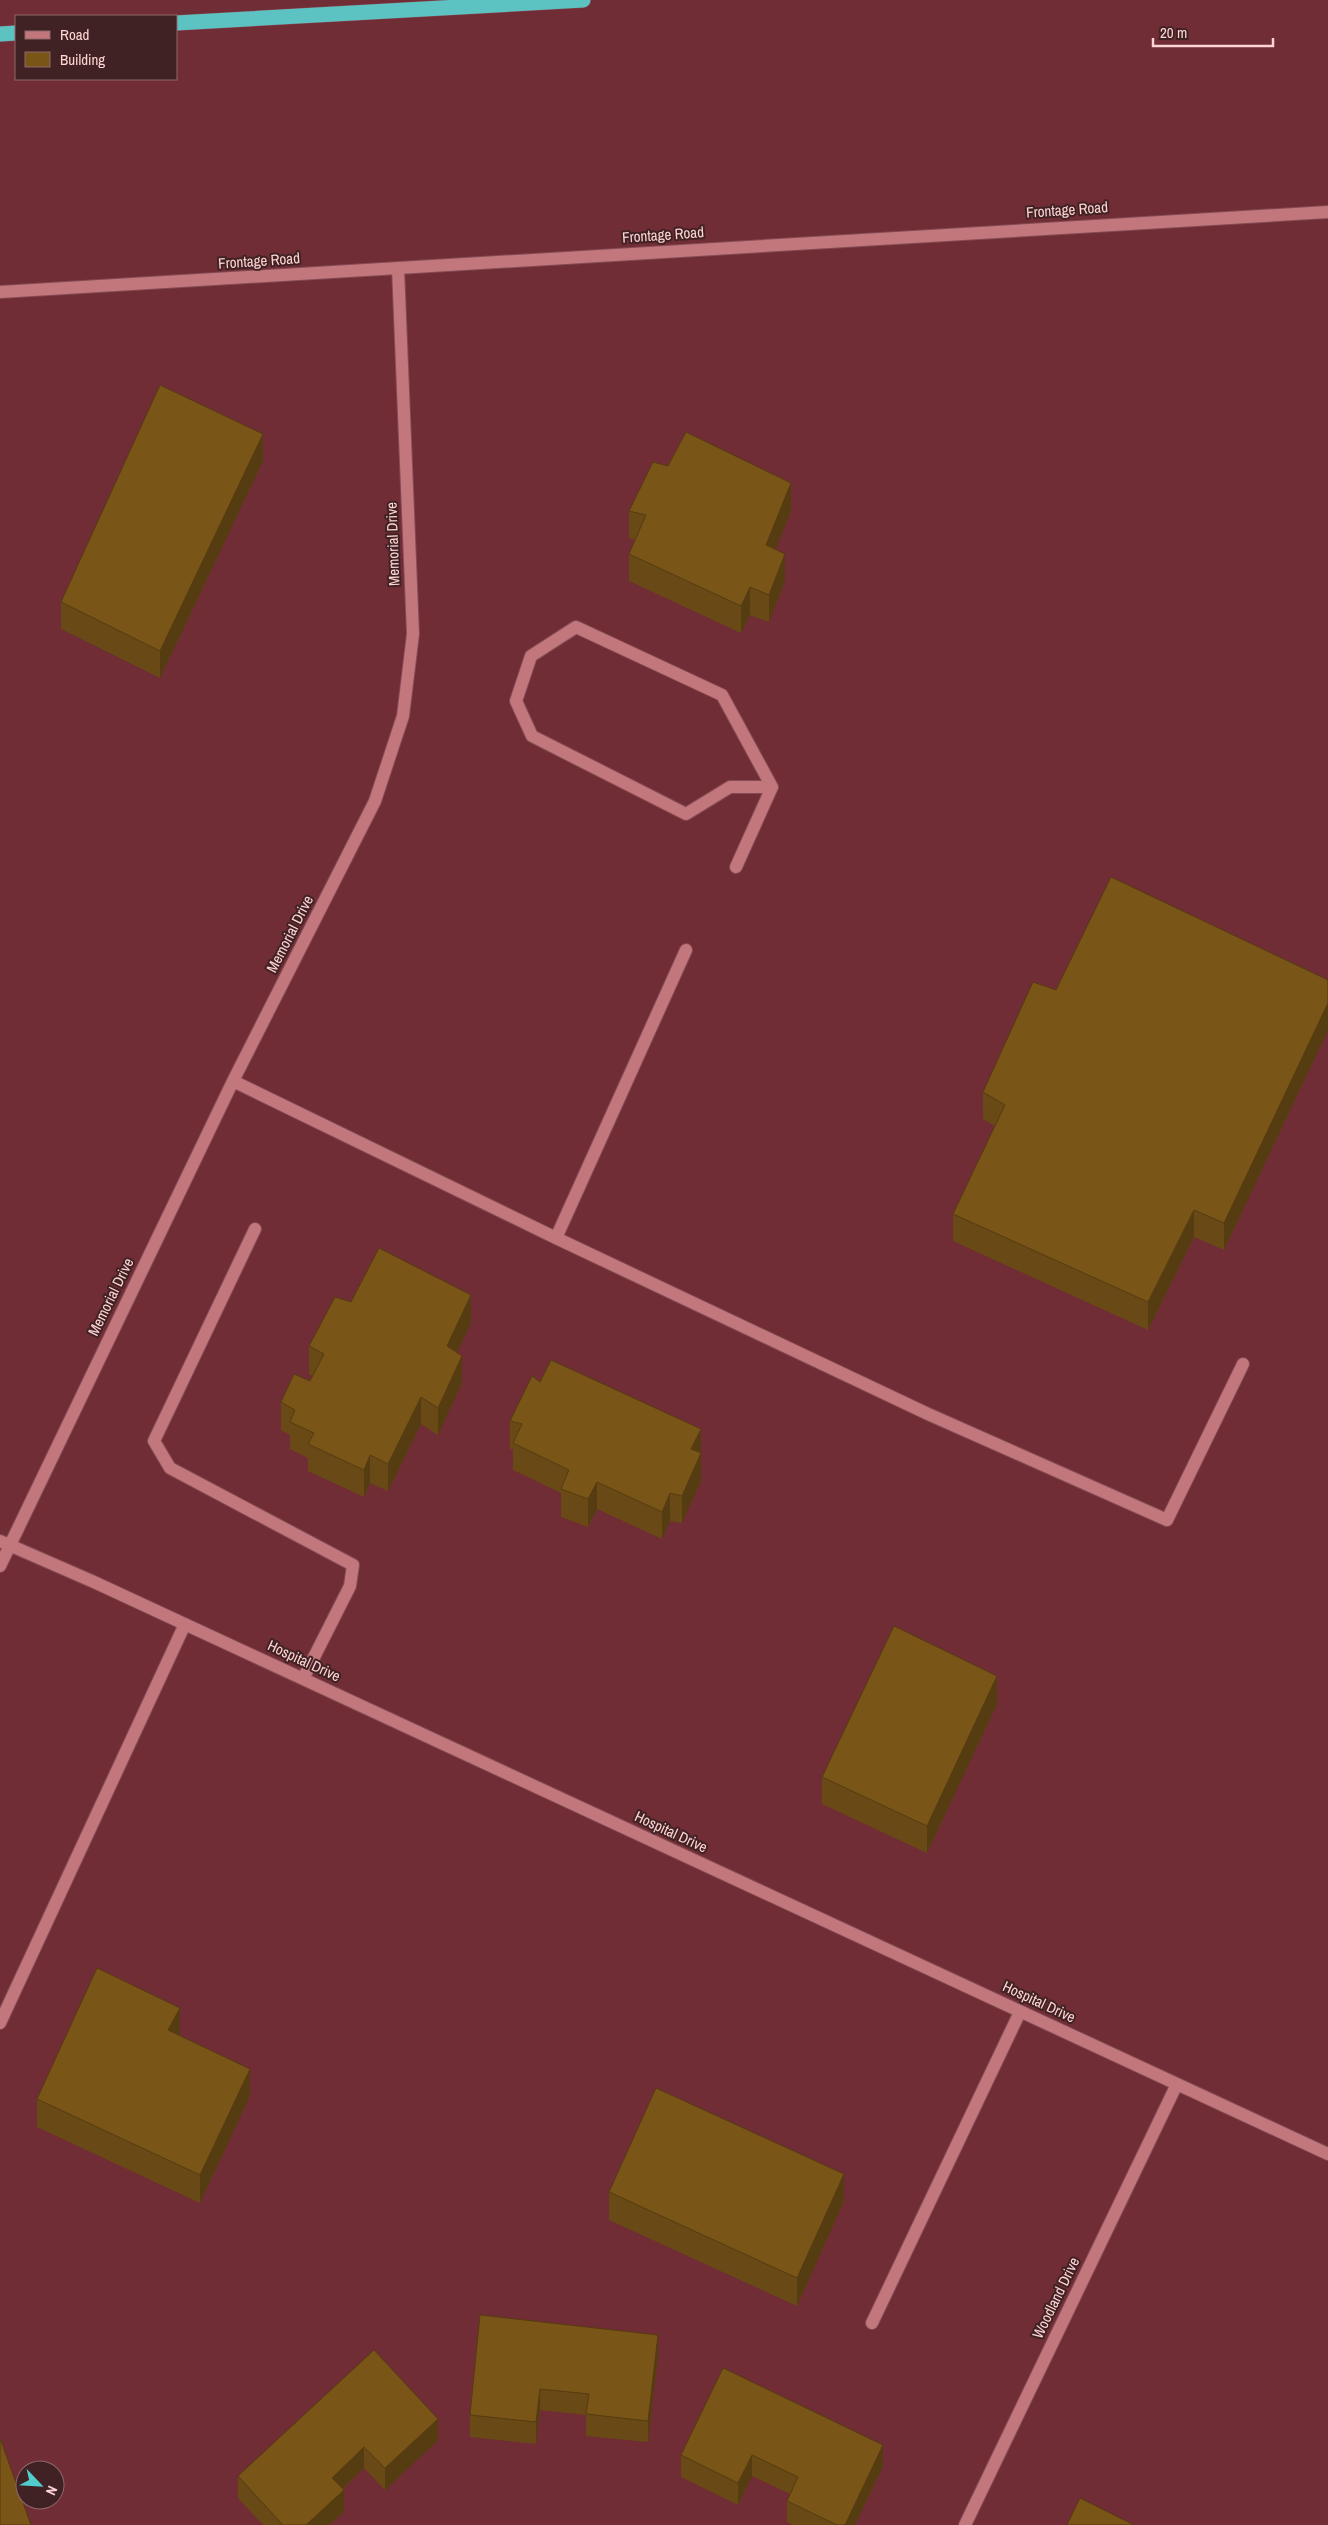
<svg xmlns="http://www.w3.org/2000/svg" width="1328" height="2525" font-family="'Archivo Narrow',sans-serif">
<rect width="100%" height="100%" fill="#702d35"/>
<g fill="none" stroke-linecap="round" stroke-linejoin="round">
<defs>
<path id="minor" d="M0,292L1328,212
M736,867L772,787L722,695L576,627L531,656L516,701L532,736L686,814L730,787H772
M233,1081L556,1238L928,1414L1167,1520L1243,1364
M255,1229L154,1441L170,1468L353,1565L350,1586L303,1679
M556,1238L686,950
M0,1541L94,1582L1328,2154
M0,1566L233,1081L375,801L403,716L413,634L398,268
M0,2023L185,1624
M872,2323L1020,2012
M965,2525L1177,2084"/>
<path id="highway" d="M176,23L583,0
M0,34L16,33"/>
</defs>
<use href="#minor" stroke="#854b54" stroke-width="14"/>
<use href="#highway" stroke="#854b54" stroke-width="16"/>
<use href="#minor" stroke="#c2777c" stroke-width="12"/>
<use href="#highway" stroke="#5cc3c2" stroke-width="15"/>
</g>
<path fill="#694915" d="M263,461L160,678L61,629V602Z
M629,511H791L775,549L785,581L769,622L750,615L741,633L629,581V554L635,540L629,538Z
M1328,980V1030L1224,1250L1194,1237L1148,1330L953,1241V1214L995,1126L983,1119V1092L1056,990Z
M351,1302L471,1323L457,1352L462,1383L438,1435L421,1424L388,1491L370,1483L364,1497L308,1471V1458L290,1449V1435L281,1430V1402L310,1381L313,1376L309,1374V1346Z
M540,1382L701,1429V1481L682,1523L670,1521L662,1539L597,1509L588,1527L561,1517V1493L513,1470V1449H510V1421Z
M997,1704L927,1853L822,1804V1777Z
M179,2035L250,2096L200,2203L37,2127V2099Z
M609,2192L844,2201L797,2306L609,2220Z
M480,2315L658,2356L648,2442L586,2436V2415L540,2410L536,2444L470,2437V2415Z
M374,2350L438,2440L385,2490L364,2468L343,2489L344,2512L329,2525H263L238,2498V2476Z
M723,2368L883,2466L855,2525H793L787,2522V2501L790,2494L752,2476L738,2505L681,2477V2455Z"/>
<path fill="#553c11" d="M263,434V461L160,678V651Z
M791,483V511L766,573V545Z
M785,554V581L769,622V595Z
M750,587V615L741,633V606Z
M1328,1003V1030L1224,1250V1223Z
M1194,1210V1237L1148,1330V1302Z
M471,1295V1323L447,1374V1346Z
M462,1356V1383L438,1435V1408Z
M421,1397V1424L388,1491V1464Z
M701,1429V1481L682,1523V1496L691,1449Z
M370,1455V1483L364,1497V1470Z
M597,1482V1509L588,1527V1499Z
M670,1493V1521L662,1539V1512Z
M997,1676V1704L927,1853V1826Z
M180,2008V2035L168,2030Z
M250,2069V2096L200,2203V2175Z
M844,2174V2201L797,2306V2278Z
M658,2335V2356L648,2442V2421Z
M540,2389V2410L536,2444V2422Z
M438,2419V2440L385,2490V2468Z
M883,2445V2466L855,2525H845Z
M364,2447V2468L332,2499V2478Z
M752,2455V2476L738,2505V2483Z
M344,2490V2512L329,2525H306Z"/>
<path fill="#7a5518" stroke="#553c11" d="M160,385L263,434L160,651L61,602Z
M686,432L791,483L766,545L785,554L769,595L750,587L741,606L629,554L646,515L629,511L653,462L668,466Z
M1111,877L1328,980V1003L1224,1223L1194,1210L1148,1302L953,1214L1005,1105L983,1092L1033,982L1056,990Z
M379,1248L471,1295L447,1346L462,1356L438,1408L421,1397L388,1464L370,1455L364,1470L308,1444L314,1433L290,1422L295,1410L281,1402L294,1374L310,1381L324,1354L309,1346L335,1297L351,1302Z
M551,1360L701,1429L691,1449L701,1453L682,1496L670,1493L662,1512L597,1482L588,1499L561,1489L569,1470L513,1443L522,1424L510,1421L532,1376L540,1382Z
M894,1626L997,1676L927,1826L822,1777Z
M97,1968L180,2008L168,2030L250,2069L200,2175L37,2099Z
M656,2088L844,2174L797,2278L609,2192Z
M480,2315L658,2335L648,2421L586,2414L589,2394L540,2389L536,2422L470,2415Z
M374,2350L438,2419L385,2468L364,2447L332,2478L344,2490L306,2525H283L238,2476Z
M723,2368L883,2445L845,2525H837L787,2501L798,2477L752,2455L738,2483L681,2455Z
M0,2438L31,2525H0Z
M1080,2498L1134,2525H1067Z"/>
<g text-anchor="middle" stroke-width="4" stroke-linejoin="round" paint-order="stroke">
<g font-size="15" fill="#fed4d5" stroke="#412224">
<text transform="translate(1067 210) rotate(-4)" y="5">Frontage Road</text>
<text transform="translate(663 235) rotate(-4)" y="5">Frontage Road</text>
<text transform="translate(259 261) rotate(-4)" y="5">Frontage Road</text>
<text transform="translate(393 544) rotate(-92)" y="5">Memorial Drive</text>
<text transform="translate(290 934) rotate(-63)" y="5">Memorial Drive</text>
<text transform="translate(111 1297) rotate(-64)" y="5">Memorial Drive</text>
<text transform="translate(304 1661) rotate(25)" y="5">Hospital Drive</text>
<text transform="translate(671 1832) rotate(25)" y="5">Hospital Drive</text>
<text transform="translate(1039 2002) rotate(25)" y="5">Hospital Drive</text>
<text transform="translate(1056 2298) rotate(-64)" y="5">Woodland Drive</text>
</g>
</g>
<rect x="15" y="15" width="162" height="65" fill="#412224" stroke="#8d696b"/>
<rect x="25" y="31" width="25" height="8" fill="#c2777c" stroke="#8d696b"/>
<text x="60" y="40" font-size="15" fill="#fed4d5">Road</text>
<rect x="25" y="52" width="25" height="15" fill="#7a5518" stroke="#8d696b"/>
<text x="60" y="65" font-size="15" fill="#fed4d5">Building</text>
<g transform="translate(40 2485) rotate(115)"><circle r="24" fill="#412224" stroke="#8d696b"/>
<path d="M0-4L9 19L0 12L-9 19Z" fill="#52cdcd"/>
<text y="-8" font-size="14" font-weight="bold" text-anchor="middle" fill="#fed4d5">N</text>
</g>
<path d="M1153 38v8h120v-8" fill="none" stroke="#fed4d5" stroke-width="2.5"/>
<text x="1160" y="38" font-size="15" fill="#fed4d5" stroke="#412224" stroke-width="4" paint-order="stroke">20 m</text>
</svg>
